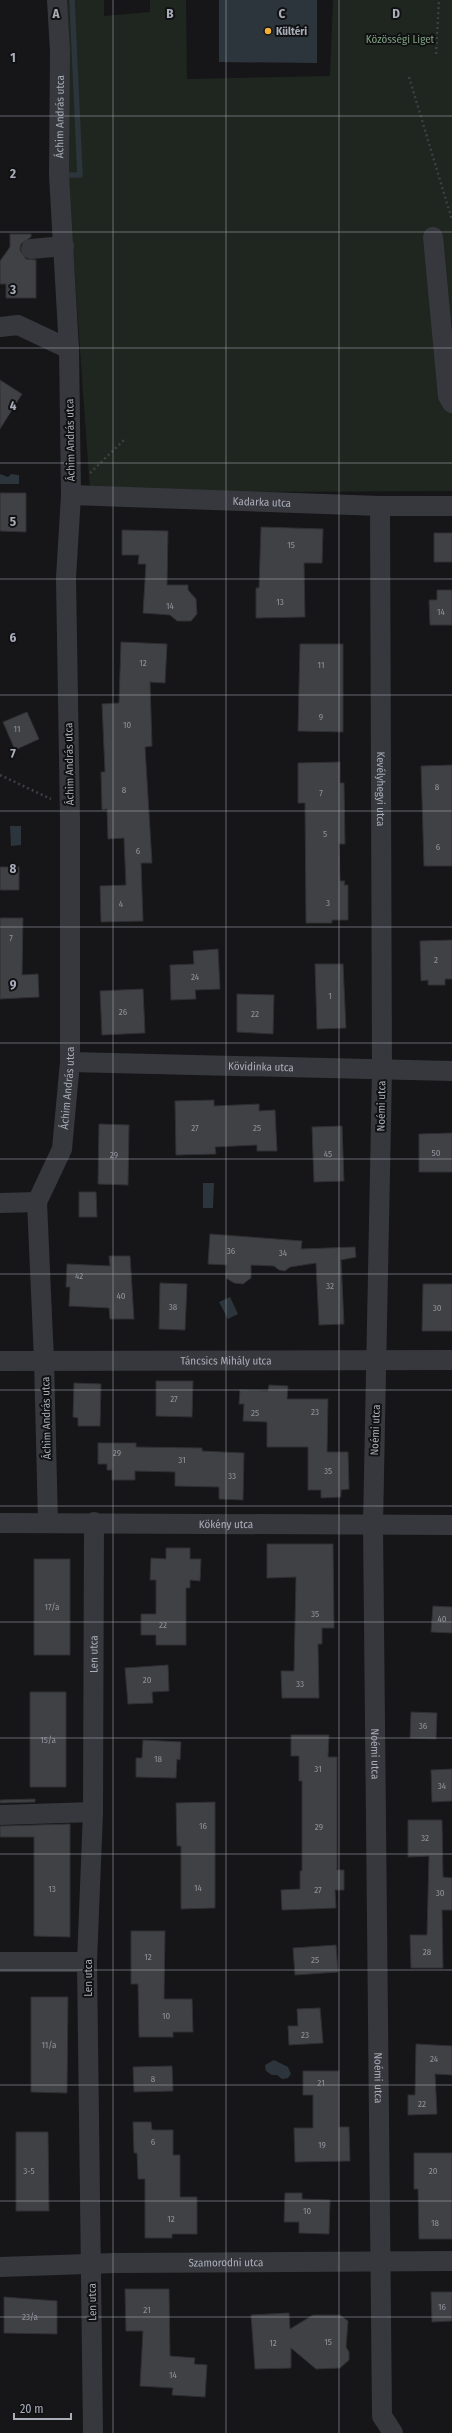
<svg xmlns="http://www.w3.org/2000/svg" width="452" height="2433" font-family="'Fira Sans Condensed',sans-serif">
<rect width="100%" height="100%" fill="#161618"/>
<path fill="#1e261f" d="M58,0H104V16L150,12V0H186L187,79L330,76L333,0H452V491L232,492L90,490L62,95Z"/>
<path fill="#2c353c" d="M219,0H317V63L219,62Z
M0,474L8,477L11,474L19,475V484H0Z
M10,826H21V845L11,846Z
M203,1183H214L213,1208H203Z
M230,1297L238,1314L228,1319L219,1302Z
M274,2060L288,2067L291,2074L288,2078L282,2079L277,2075H272L266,2071L265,2065Z"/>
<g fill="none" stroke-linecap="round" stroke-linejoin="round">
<path stroke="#2c353c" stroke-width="5.5" d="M63,175H80L72,0"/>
</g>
<path fill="#404145" stroke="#303034" d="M10,234H31V237L21,244L20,250L26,259L36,260V298H6V284H0V261L10,247Z
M0,380L22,394L0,429Z
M0,493H26V532L0,531Z
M261,527L323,529L322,563H304L305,617L256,618V588H259Z
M122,530L168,531L167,585H188V590L196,599L197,614L191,621H177L170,615L143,613L146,564H138L139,555H122Z
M434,533H452V562H434Z
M437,590H452V625H430L429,600H437Z
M121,642L167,644L165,683L150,682L152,746L145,747L152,863H141L143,921L101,922L100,886L126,885L124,838L108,839L107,809L102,810L101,772H105L102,704L119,703Z
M300,644H343V732L298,731Z
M27,712L39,739L15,750L3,722Z
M340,762V783H344L345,844H339L340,881H345L344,885H348V920H332V923H306L305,803H298V763Z
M452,765V866H424L421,766Z
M0,867H19V890H0Z
M0,918H23L22,975L38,974L39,997L0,999Z
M452,940V979H445V985H428V980L421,981L420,941Z
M218,949L220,989L195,990L196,999L171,1000L170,965L194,964L193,951Z
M315,964H343L346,1028L317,1029Z
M143,989L145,1033L102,1035L100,991Z
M237,994L274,995L273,1034L237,1032Z
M214,1100V1106L259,1104V1111L275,1110L277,1151H257V1145L215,1147L216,1154L176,1155L175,1101Z
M99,1124L129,1125L128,1185L98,1184Z
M342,1126L344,1181L314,1182L312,1127Z
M452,1133V1172H419V1134Z
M79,1192H96L97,1217H79Z
M210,1234L302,1241L301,1249L355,1247L356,1257L341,1260L344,1324L319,1325L316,1263L290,1267L285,1271L279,1270L274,1266L251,1265V1278L243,1284L234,1283L226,1278L227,1265L208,1264Z
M109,1256H130L134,1319H110L109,1308L69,1306L70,1287H66L67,1264L110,1266Z
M160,1283L187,1284L185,1330L159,1329Z
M423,1284H452V1331H422Z
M156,1381H193L192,1417L156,1416Z
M74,1383L101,1384L100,1426H78V1418L73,1417Z
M269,1385L288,1386L287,1399H328L327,1452H348L349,1489L341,1490V1497L321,1498V1490H308V1447H267V1422L243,1421L244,1404H239L240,1390L268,1391Z
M98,1443H136V1447L202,1448V1451L244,1453L243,1500L219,1499V1487L175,1486V1472L135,1471V1480H112V1470H107V1464H98Z
M267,1544H333L334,1628H322V1644H318L319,1698H282L281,1671H294L296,1577L267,1578Z
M166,1548H190V1559H201L200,1581L190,1580V1588H186V1645H156V1635H141V1614H156V1580H150L151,1558L166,1559Z
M34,1559H70V1655H34Z
M433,1606L452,1607V1633L431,1632Z
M168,1665L169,1691L152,1692L153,1703L128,1704L125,1668Z
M30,1692H66V1787H30Z
M411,1712L437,1713L436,1739L410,1738Z
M291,1735H329L328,1757H337V1870H344V1890H335L336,1908L282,1910L281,1890L300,1889V1871H302V1781H299V1756H291Z
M143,1740L181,1742L180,1760L177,1759L176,1778L136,1777V1758H142Z
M452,1769V1801L432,1802L431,1770Z
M35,1799V1802L0,1803V1800Z
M215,1802V1908L181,1909V1846H177L176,1803Z
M408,1820H442L443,1877L452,1878V1910H442L443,1968H411L410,1935H427L429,1856L408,1857Z
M70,1824V1937L34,1936V1837H0V1826Z
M131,1931H165L164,1999H192L193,2032H173V2037H139L138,1984H131Z
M336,1945L338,1972L295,1975L293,1948Z
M31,1997H68L67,2093L31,2092Z
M320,2008L323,2043L289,2045L288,2026H298L297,2009Z
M416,2044L452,2046V2075L435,2074L437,2114L408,2115V2095H415Z
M172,2066L173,2091L134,2092L133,2067Z
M303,2071H339V2127H349L350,2161L295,2162L294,2128H313V2095H303Z
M133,2122H151L152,2130H173V2155H180V2197H197V2234H172V2238H145V2179H138L137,2153H134Z
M16,2132H48L49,2211H16Z
M414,2153H452V2239H419L418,2189H414Z
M285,2193H302V2199L330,2200L329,2234L299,2233V2222H284Z
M125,2289H169L170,2356L195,2358L194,2364L207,2365L205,2397L172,2395L173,2388L140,2386L143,2331H126Z
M431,2292H452V2321L432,2322Z
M4,2297L57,2301V2334L4,2333Z
M289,2313L290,2329L313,2315H340L348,2321L346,2347L349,2352V2360L340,2368L316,2369L291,2348V2368L255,2369L251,2315Z"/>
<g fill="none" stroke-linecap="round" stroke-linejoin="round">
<path stroke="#3d3f44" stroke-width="2.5" stroke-dasharray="2 3" stroke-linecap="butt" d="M436,54L439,0
M409,77L452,220
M90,473L124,440
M0,775L51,799"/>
<g stroke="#37383d" stroke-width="20">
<path d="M433,237L448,396L452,403"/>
<path d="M31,249L64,246"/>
<path d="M0,327L18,325L69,349"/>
<path id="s1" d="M71,495L380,506H452"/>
<path id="s2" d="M380,506L382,1071L373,1525L382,2416L393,2433"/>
<path id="s3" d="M70,1062L452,1071"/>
<path d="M0,1203L37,1202"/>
<path id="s4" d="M0,1361L452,1360"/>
<path id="s5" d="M0,1523L452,1525"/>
<path id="s6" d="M48,1523L44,1360L37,1202L62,1149L70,1062V819L66,578L71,495L69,349L59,175L60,51L57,0"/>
<path d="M0,1815L93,1812"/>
<path d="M0,1962H87"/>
<path id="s7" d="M0,2267L115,2263L452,2261"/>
<path id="s8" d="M93,2433L87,1962L93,1812L94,1522"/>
</g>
</g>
<path fill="none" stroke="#a8adb8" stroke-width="1" stroke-opacity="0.55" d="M113,0V2433M226,0V2433M339,0V2433M0,116H452M0,232H452M0,348H452M0,463H452M0,579H452M0,695H452M0,811H452M0,927H452M0,1043H452M0,1159H452M0,1274H452M0,1390H452M0,1506H452M0,1622H452M0,1738H452M0,1854H452M0,1970H452M0,2085H452M0,2201H452M0,2317H452"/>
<circle fill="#f2b134" stroke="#111113" stroke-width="1.5" cx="268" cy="31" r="4"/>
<g text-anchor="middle" stroke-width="4" stroke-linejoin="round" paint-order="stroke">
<g font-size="9" fill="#8e929b">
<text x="291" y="548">15</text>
<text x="280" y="605">13</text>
<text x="170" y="609">14</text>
<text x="441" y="615">14</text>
<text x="143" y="666">12</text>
<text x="321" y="668">11</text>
<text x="321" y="720">9</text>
<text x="127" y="728">10</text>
<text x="17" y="732">11</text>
<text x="437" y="790">8</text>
<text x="124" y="793">8</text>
<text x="321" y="796">7</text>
<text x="325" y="837">5</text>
<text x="438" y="850">6</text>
<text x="138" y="854">6</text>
<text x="328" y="906">3</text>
<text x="121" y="907">4</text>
<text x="11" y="941">7</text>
<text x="436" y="963">2</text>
<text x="195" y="980">24</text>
<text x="330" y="999">1</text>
<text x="123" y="1015">26</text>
<text x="255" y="1017">22</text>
<text x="195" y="1131">27</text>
<text x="257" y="1131">25</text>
<text x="436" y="1156">50</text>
<text x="328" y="1157">45</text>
<text x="114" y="1158">29</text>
<text x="231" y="1254">36</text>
<text x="283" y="1256">34</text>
<text x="79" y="1279">42</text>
<text x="330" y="1289">32</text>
<text x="121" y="1299">40</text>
<text x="173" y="1310">38</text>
<text x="437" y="1311">30</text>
<text x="174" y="1402">27</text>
<text x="315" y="1415">23</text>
<text x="255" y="1416">25</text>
<text x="117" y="1456">29</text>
<text x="182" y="1463">31</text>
<text x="328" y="1474">35</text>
<text x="232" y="1479">33</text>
<text x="52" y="1610">17/a</text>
<text x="315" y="1617">35</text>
<text x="442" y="1622">40</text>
<text x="163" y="1628">22</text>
<text x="147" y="1683">20</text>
<text x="300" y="1687">33</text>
<text x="423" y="1729">36</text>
<text x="48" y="1743">15/a</text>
<text x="158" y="1762">18</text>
<text x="318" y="1772">31</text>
<text x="442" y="1789">34</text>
<text x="203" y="1829">16</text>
<text x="319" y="1830">29</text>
<text x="425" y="1841">32</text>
<text x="198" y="1891">14</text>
<text x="52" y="1892">13</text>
<text x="318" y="1893">27</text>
<text x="440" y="1896">30</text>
<text x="427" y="1955">28</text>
<text x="148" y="1960">12</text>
<text x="315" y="1963">25</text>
<text x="166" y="2019">10</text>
<text x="305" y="2038">23</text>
<text x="49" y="2048">11/a</text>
<text x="434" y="2062">24</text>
<text x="153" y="2082">8</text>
<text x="321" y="2086">21</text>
<text x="422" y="2107">22</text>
<text x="153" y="2145">6</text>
<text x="322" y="2148">19</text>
<text x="29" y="2174">3-5</text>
<text x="433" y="2174">20</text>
<text x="307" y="2214">10</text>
<text x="171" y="2222">12</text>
<text x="435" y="2226">18</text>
<text x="442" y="2310">16</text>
<text x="147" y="2313">21</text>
<text x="30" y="2320">23/a</text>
<text x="328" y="2345">15</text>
<text x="273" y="2346">12</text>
<text x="173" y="2378">14</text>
</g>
<g font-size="11" font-weight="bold" fill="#a8adb8" stroke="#111113" text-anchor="start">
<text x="276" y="35">Kültéri</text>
</g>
<g font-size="11" fill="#7fa381" stroke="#111113">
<text x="400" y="43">Közösségi Liget</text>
</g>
<g font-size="11" fill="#a8adb8" stroke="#111113">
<text dy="4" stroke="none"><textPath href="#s6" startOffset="1413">Áchim András utca</textPath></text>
<text transform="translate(70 440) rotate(-91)" y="4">Áchim András utca</text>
<text dy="4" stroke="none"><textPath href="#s1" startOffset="191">Kadarka utca</textPath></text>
<text transform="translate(69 764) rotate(-91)" y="4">Áchim András utca</text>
<text dy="4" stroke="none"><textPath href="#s2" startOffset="283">Kevélyhegyi utca</textPath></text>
<text dy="4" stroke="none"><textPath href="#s3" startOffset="191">Kövidinka utca</textPath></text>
<text dy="4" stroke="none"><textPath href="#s6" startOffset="441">Áchim András utca</textPath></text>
<text transform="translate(381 1106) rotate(-89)" y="4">Noémi utca</text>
<text dy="4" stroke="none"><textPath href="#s4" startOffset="226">Táncsics Mihály utca</textPath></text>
<text transform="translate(46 1418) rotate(-91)" y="4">Áchim András utca</text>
<text transform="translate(375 1430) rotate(-88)" y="4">Noémi utca</text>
<text dy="4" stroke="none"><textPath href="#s5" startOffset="226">Kökény utca</textPath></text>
<text dy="4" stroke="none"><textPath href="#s8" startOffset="779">Len utca</textPath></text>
<text dy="4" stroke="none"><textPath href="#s2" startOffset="1248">Noémi utca</textPath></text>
<text transform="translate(88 1978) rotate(-90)" y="4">Len utca</text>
<text dy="4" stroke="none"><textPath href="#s2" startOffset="1572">Noémi utca</textPath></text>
<text dy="4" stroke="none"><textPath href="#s7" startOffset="226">Szamorodni utca</textPath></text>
<text transform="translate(92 2302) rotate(-91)" y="4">Len utca</text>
</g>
</g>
<g font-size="13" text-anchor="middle" font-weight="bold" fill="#a8adb8" stroke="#111113" stroke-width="4" stroke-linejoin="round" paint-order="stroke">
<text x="56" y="18">A</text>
<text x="170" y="18">B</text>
<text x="282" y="18">C</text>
<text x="396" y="18">D</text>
<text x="13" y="62">1</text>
<text x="13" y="178">2</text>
<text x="13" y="294">3</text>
<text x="13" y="410">4</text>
<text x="13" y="526">5</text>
<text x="13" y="642">6</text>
<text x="13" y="758">7</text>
<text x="13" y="873">8</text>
<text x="13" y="989">9</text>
</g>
<path d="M14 2413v6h57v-6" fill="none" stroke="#a8adb8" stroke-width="2"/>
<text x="20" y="2413" font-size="12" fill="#a8adb8" stroke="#111113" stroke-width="3" paint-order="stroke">20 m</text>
</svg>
